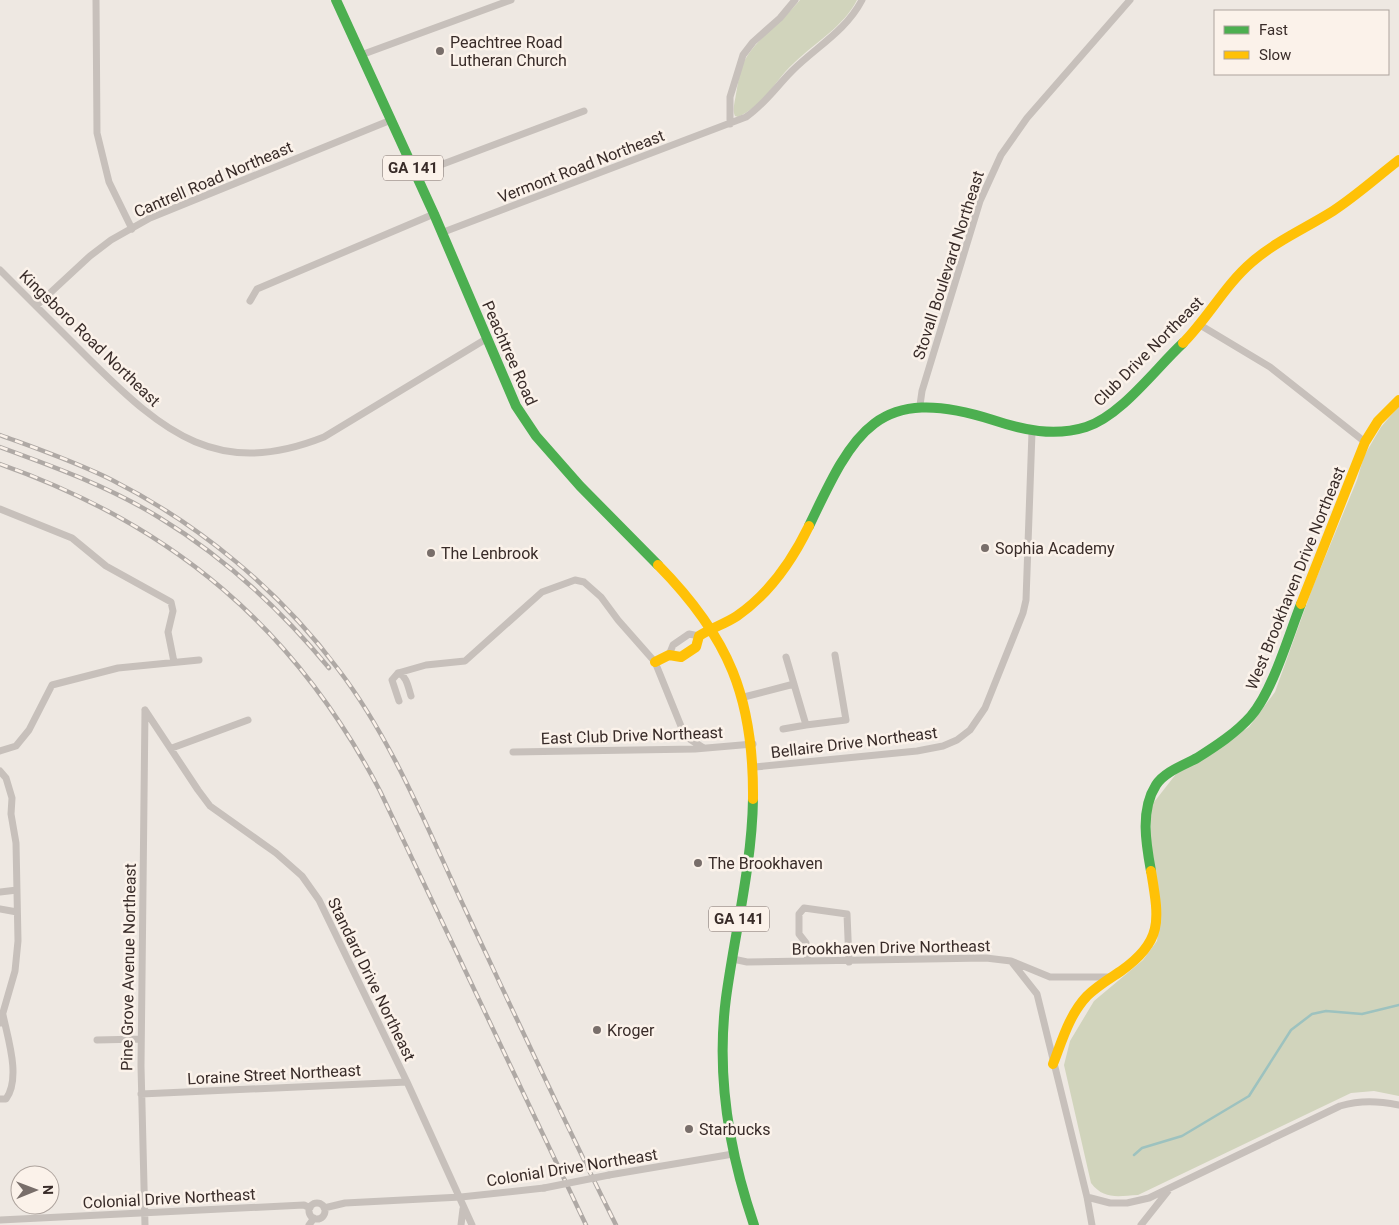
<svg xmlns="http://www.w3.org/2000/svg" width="1399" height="1225" font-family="Roboto,sans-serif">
<rect width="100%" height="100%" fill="#eee8e2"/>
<path fill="#d1d4bc" d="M800,0H857C843,27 817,41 795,62C772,83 769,101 738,117L735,116C732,110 735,101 736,94C738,84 739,73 743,64C752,42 784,20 800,0Z
M1399,406V1096L1374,1091L1351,1093L1138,1195C1118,1196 1104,1200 1091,1183L1064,1065L1070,1041L1094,1001L1143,960L1157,941L1160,914L1151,850V806L1176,774L1249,727L1275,692L1312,589L1357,480L1364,456L1381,427Z"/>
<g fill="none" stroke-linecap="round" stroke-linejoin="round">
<path stroke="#9dc2bf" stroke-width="2.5" d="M1134,1155L1142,1148L1182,1136L1249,1096L1291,1030L1312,1014L1326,1011L1362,1014L1399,1005"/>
<path stroke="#c7c0bb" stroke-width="7" d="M96,0L97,133L109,182L132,229
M361,55L511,0
M730,124V97L743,55L753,42L780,18L795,0
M413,168L430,162L443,164L584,111
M441,233L746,117C765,104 776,87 792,71C816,47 846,31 862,0
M0,270C30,300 61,331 91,361C164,433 218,479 324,437L486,339
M250,301L257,289L434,214
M36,306L90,256L111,240L150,218L391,120
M1200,325L1270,367L1365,442
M920,405L922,391L980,201L1001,155L1027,118L1130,0
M0,509L72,538L106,566L171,602L173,611L168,632L174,662
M669,655L673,645L689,634L699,636
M398,673C407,676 408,687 411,696
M744,697L794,684
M399,701L392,680L398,673L426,665L465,661L542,592L575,580L584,582L601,597L618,620L655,662L685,736L702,747
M145,710L198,790L210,806L276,853L302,876L319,900L407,1082L472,1225
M806,725L846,720L835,655
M783,729L806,725L786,657
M172,748L248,720
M0,751L16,746L29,730L52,685L118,668L199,660
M513,752L695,749L753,744
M755,767L917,751L943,746L957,740L970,730L985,708L1023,613L1026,600L1032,432
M0,771L6,778L12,798L11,814L16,843L18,941L15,971L0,1023
M0,892L17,890
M0,909L17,912
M733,959L747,962L986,958L1011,961L1037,994L1087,1197L1092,1225
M808,961L806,943L799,934V914L804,908L847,914L849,962
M1011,961L1050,977H1110
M97,1040L141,1039
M141,1094L407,1082
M0,1099H6C21,1078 8,1039 3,1015
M609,1175L733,1154
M1087,1197L1110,1203H1127L1149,1198L1340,1106C1361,1100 1378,1101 1399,1105
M309 1211a8 8 0 1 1 16 0a8 8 0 1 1-16 0Z
M324,1208L345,1203L461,1197L544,1188
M0,1220L304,1205L310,1208
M145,1225L141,1066L145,710
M309,1225L314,1218
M461,1225L463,1209
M1141,1225L1168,1191"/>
<path stroke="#4caf50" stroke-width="10" d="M336,0L434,214L516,406L536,436L580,486L658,565
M809,526C854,431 877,383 993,420C1023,430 1054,437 1086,427C1122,415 1155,369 1183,343
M753,799C752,865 735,932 726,998C716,1075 729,1152 754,1225
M1151,871C1146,844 1140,810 1156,785C1164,772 1184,765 1197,758C1216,746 1236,733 1251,716C1273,690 1288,637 1301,604"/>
<path stroke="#ffc107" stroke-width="10" d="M1183,343C1208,318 1225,285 1252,262C1276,241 1306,228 1333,211C1356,196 1377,177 1399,160
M658,565C729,637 754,698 753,799
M1301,604L1365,442L1378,421L1399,400
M655,662L669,655L681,657L696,647L699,636C711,628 725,624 737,616C769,594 792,561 809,526
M1053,1064C1062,1041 1069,1015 1087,996C1097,986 1109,979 1121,971C1164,941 1159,919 1151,871"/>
<defs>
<path id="rail" d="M0,435C38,449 76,462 112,480C199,524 279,590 338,669C393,741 427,828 465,909C515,1015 564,1121 616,1225
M0,447C55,467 110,487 160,518C224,557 282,611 329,668
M0,464C173,525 295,628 380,791L586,1225"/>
</defs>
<use href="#rail" stroke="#afa9a5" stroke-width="4.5"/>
<use href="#rail" stroke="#fbf2ea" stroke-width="2.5" stroke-dasharray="8" stroke-linecap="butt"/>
<path stroke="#c7c0bb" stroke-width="7" d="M544,1188L609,1175"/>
</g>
<g fill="#786e6a" stroke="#fbf2ea" stroke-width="2">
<circle cx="440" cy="51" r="5"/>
<circle cx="985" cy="548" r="5"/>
<circle cx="431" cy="553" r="5"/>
<circle cx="698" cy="863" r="5"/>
<circle cx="597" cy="1030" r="5"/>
<circle cx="689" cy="1129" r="5"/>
</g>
<g text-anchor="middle" stroke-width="5" stroke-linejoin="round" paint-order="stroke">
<g fill="#fbf2ea" stroke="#736763" stroke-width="1">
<rect x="383" y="155.5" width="60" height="25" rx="4"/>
<rect x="709" y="906.5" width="60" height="25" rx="4"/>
</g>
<g font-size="15" font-weight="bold" fill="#392c29">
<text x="413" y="173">GA 141</text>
<text x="739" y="924">GA 141</text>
</g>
<g font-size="16" fill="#392c29" stroke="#fbf2ea" text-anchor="start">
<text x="450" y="48">Peachtree Road<tspan x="450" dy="18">Lutheran Church</tspan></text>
<text x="995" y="554">Sophia Academy</text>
<text x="441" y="559">The Lenbrook</text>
<text x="708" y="869">The Brookhaven</text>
<text x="607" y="1036">Kroger</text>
<text x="699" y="1135">Starbucks</text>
</g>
<g font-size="16" fill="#392c29" stroke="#fbf2ea">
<text transform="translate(581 166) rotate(-21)" y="6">Vermont Road Northeast</text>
<text transform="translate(213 179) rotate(-23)" y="6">Cantrell Road Northeast</text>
<text transform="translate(948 265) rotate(-72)" y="6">Stovall Boulevard Northeast</text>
<text transform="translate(90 338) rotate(44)" y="6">Kingsboro Road Northeast</text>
<text transform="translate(1148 351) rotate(-45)" y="6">Club Drive Northeast</text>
<text transform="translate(510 353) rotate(66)" y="6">Peachtree Road</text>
<text transform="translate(1295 578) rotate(-68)" y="6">West Brookhaven Drive Northeast</text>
<text transform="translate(632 735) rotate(-2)" y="6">East Club Drive Northeast</text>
<text transform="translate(854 742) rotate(-7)" y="6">Bellaire Drive Northeast</text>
<text transform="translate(891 947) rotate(-1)" y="6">Brookhaven Drive Northeast</text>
<text transform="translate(128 967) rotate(-89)" y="6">Pine Grove Avenue Northeast</text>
<text transform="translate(372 979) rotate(64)" y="6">Standard Drive Northeast</text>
<text transform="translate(274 1074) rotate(-3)" y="6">Loraine Street Northeast</text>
<text transform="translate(572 1167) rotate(-9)" y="6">Colonial Drive Northeast</text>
<text transform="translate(169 1198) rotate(-3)" y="6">Colonial Drive Northeast</text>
</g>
</g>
<rect x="1214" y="10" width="175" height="65" fill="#fbf2ea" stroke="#ada39d"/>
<rect x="1224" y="26" width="25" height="8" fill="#4caf50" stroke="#ada39d"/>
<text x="1259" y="35" font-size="15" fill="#392c29">Fast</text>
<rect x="1224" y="51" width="25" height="8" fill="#ffc107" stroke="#ada39d"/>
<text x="1259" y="60" font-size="15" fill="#392c29">Slow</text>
<g transform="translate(35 1190) rotate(89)"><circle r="24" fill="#fbf2ea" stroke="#ada39d"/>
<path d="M0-4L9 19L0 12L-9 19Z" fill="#786e6a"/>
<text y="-8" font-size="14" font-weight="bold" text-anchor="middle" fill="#392c29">N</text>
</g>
</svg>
